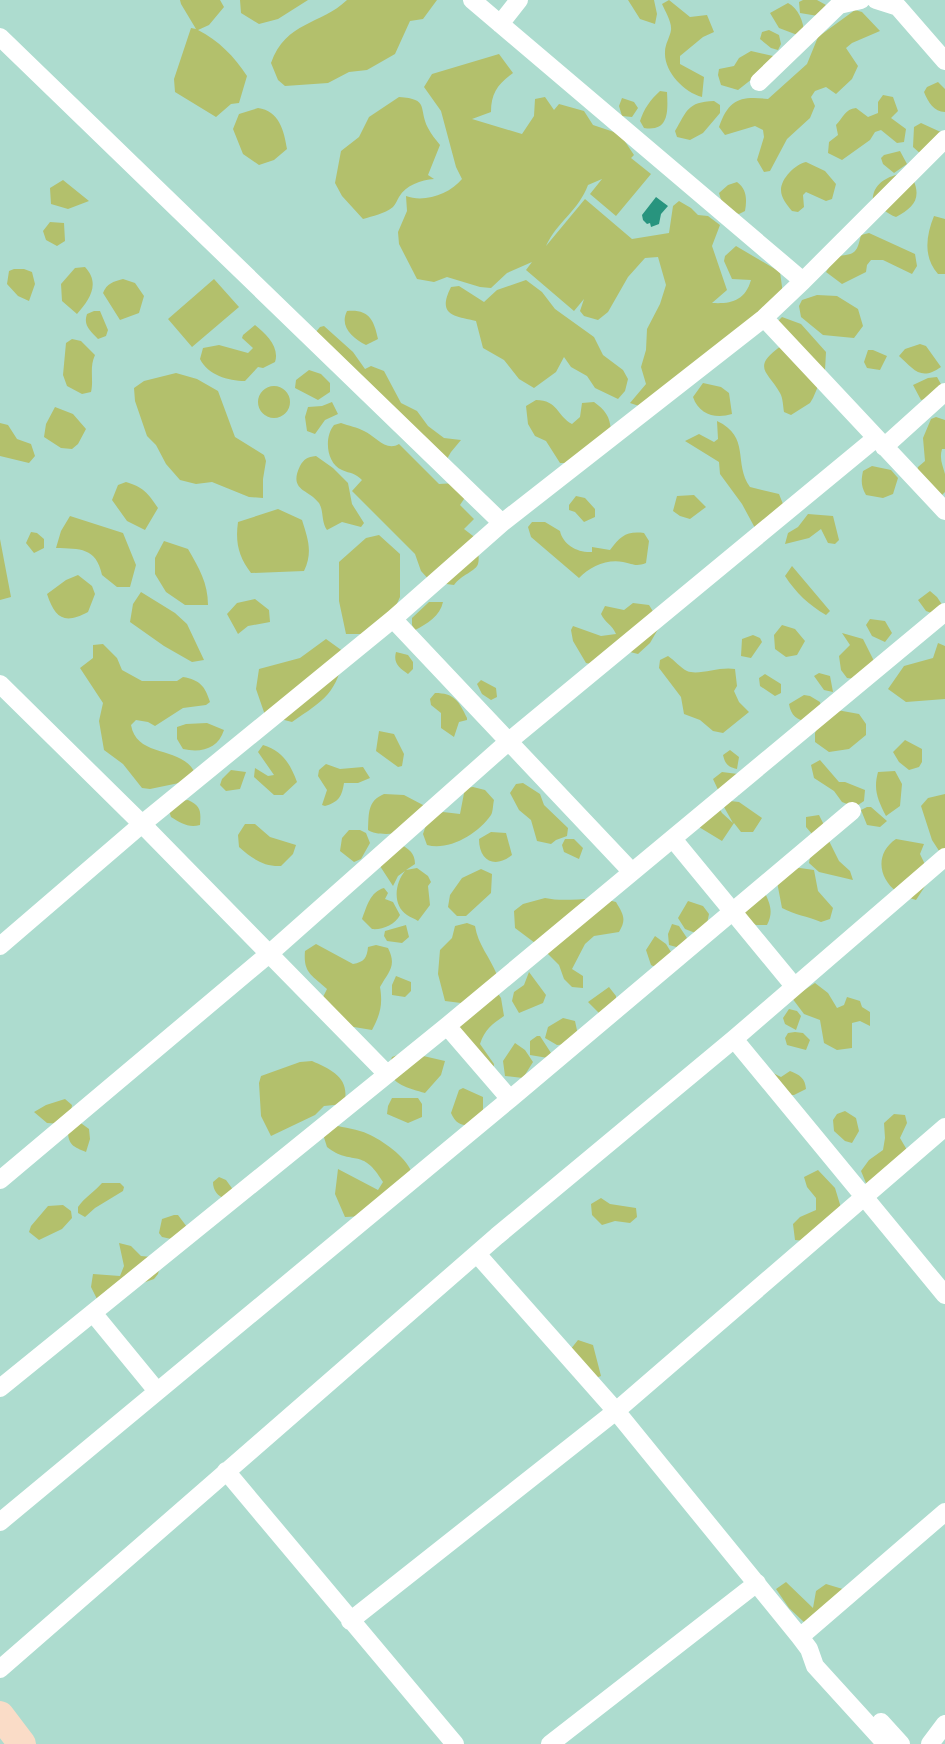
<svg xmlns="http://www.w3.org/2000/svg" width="945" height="1744" font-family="'Archivo Narrow',sans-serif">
<rect width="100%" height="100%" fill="#addccf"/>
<path fill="#b3c06c" d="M180,0H220L224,7L209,25L198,30C219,41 234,56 247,76L239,103L231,104L216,117L175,92L174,79L191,28L196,29L181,4Z
M240,0H308L278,19L259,24L241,13Z
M347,0H437L423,19L410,21L395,54L367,70L349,72L328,83L285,86L278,80L271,63C286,21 321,25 347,0Z
M628,0H654L657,14L655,24L640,19Z
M669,0L690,17L707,15L714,32L703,37L680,56V64L704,77L702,97C684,92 664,72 665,52C665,44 670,37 671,30C672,22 665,11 662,4Z
M803,0H817L826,5L818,16L800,13L799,2Z
M788,3C798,8 804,22 804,33L800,36L779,28L770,13Z
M855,10L862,12L880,31L852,43L846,48L858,66L852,79L836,94L826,87L815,91L811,97L815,106L810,118L787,139L770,171L764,172L757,160L764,137L763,130L755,126L725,135L719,127C729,99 740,96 768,99L807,64L818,37Z
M769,30L779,35L781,44L778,50L771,48L760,39L762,32Z
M751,51L773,56L776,60L738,90L721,85L718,75L719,69L734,66L739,58Z
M499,54L513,73C498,84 491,93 491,112L472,119L522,134L534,116L535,99L545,97L554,110L559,104L584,111L593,125L620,134L634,155L631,158L651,174L616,216L590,194L602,179L588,185C579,210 557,222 546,246L585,199L632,239L669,233L673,206L679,201L691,208L698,215L708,216L720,225L712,246L727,290L712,303C731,304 745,301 751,280L732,279L724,261L725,256L736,246L780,272L783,294L645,408L630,403L646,384L641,367L646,350L647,329L660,304L666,285L658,257L645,258L628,277L608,312L598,320L584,316L580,311L584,299L574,311L526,270L532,262L507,273L491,288L480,287L447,277L434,282L417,279L399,244L398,232L407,211L406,196C424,203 450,194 462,179L456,167L441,111L424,87L432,74Z
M938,82L945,89V112C934,112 928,102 924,92L927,87Z
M660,91L667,92C668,112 669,132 644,128L640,121C644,109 650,100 660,91Z
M883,95L893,97L898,111L891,118L906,129L904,142L897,143L881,130L875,132L870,140L842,160L828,153L829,142L838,135L836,125C843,118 845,109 856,108L868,117L878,113V102Z
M399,97C430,99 418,108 428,128C431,134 436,140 440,145L428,175L434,179C421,180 406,185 399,197C397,200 396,204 393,207C384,214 373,216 363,219L342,196L335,183L341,151L359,137L369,117Z
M622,98L634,102L638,108L632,117L622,116L619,106Z
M714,101L720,105V113L703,133L690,140L677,137L675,131C687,111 687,102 714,101Z
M258,108C279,111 284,130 287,149L274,160L259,165L243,154L233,129L239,114Z
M921,123L945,134L922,155L913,147L914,127Z
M900,151L907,164L894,173L883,164L881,158L884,155Z
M806,162L825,171L836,184L832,199L826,201L806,192L803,195L804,207L798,212L792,211C787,205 781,198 781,190C781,178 796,164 806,162Z
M900,174L913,179C922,199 913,208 896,217C887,214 881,207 873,203C871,186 885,177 900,174Z
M63,180L89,201L68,209L51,204L50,188Z
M737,182C747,189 747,200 745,211L739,214C727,211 722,205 719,193L728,185Z
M934,216L945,219V274H938C923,257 926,236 934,216Z
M50,222L64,223L65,241L57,246L46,240L43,231Z
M869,233L915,254L917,266L912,274L883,260H871L867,265L866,272L842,284L826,272L836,256C857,255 857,251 861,235Z
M85,267C101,284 89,300 77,314L62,301L61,284L75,268Z
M14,269H24L32,272L35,284L29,301L18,296L7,284L9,271Z
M123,279L135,283L144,296L139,313L120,320L103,293C107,283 113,282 123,279Z
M214,279L239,307L192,347L168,319Z
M526,280L542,292L555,309L594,337L603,355L623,370L628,379L625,391L618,399L595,388L587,376L571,367L564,357L556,372L534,388L519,379L504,360L483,348L476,321C453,316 437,315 451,287L459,286L484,302L497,290Z
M817,295L837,296L858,309L863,326L854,338L823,335L801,317L799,306L802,300Z
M94,311H100L108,330L106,336L98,339C90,331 83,325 87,314Z
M347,311C369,309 374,320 378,339L366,345C353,338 339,327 347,311Z
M782,317L801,324L826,352L825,370L813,398L810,403L791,415L784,412C783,406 783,398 780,393C769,372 750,368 781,346L774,325Z
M255,325C266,334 280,347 275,362L263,368L258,367L245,381C228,381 208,375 200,359L203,348L219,345L248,353L253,348L242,338L243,335Z
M324,326L353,352L365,369L371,366L384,371L401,403L417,411L428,426L444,438L461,440L451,452L443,466L310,339L320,327Z
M72,339L81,341L95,355C89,368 94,379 91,392L82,394L67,386L63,375L66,343Z
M920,344L926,346L941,367C920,382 913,368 899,356L905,349Z
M868,350H873L887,356L880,370L867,368L864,362Z
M309,370L321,374L330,383V392L318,400L295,388L296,380Z
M176,373L197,379L218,391L235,437L264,455L266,461L263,479V498L249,497L212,482L196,484L180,480L166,464L156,445L147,436L135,401L134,388L144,381Z
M937,377L942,386L938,396L921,400L913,385L928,378Z
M703,383L721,387L729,393L732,414C716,419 699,415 693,397Z
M258 402a16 16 0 1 1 32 0a16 16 0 1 1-32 0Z
M536,400C558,400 557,416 572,424L580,417L582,403L594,402C605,410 610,416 611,431L566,463H560L546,441L535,436L528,424L526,406Z
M332,402L338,414L325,420L315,434L307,431L305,417L308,407L322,406Z
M55,407L73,414L86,429L78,444L72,449L61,448L44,437L46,424Z
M936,417L945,420V449H942C939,459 943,466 945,474C945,479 945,487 945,492L941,496L912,484L918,467L925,461L923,438L931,419Z
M717,421C751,437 733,463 750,487L779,494L783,504L755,528L742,504L720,474L719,462L685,441L699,434L714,442L718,439Z
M0,423L8,425L17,439L31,444L35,456L29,463L0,456Z
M341,423C349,426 357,427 364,431C375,436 386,452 399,444L439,484L456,483L468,493L460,505L474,519L464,529L477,539C477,546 480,557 478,564C476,571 461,575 454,585L431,582L421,571L415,554L352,491L362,480C354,472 351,474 342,470C326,463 324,437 334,425Z
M316,456L333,468L348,483L352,504L364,523L361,527L342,522L327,530C321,522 324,511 319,503C309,489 288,491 300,466C304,459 307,457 316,456Z
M872,466L891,470L898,478L893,494L883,498L866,495C861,486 861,481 863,471Z
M126,482C143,487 148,493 158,508L145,530L127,521L112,500L118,485Z
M694,495L706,507L690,519L680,516L673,511L677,496Z
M576,496L585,498L595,509V517L584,522L575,512L569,510V505Z
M278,509L302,520C308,539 313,552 304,571L251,573C239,557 235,543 238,522Z
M808,514L833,516L839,540L835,544L828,543L821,529L809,538L785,544L788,533L798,527Z
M70,516L123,533L136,565L130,587H117L102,575C96,547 80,549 56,548L61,531Z
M532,522H545L560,531C563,545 578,553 592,552V547L610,550C621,536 626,531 644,533L649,541L646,563C636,567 633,564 623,562C606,559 590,567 579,578L531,537L528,527Z
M31,532L37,533L44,539V548L34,553L26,543Z
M379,535L400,554V597L383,634H346L339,601V562L366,538Z
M0,539L11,597L0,600Z
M164,541L188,549C199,568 208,583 208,605H185L166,592L155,574V558Z
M792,566L830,611L826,615C809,605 796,593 785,576Z
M78,575L92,586L95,594L88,612C64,625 55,618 47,594L66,580Z
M930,591L937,597L945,609L937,615L926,611L918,600Z
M141,592L175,613L187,624L204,660L192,662L164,646L130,622L133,604Z
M255,599L269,610L270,622L248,626L238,634L227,614L237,603Z
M429,602H443C440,616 427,624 415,630L412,625V618Z
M633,603L649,605L661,624L650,643L638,654L622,650L591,664L586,663L573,641L571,630L573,626L601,636L616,634C612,624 605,623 601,614L605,606L624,610Z
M870,619L885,621L892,633L885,642L872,636L866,625Z
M782,625L795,629L805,641L797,655L786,657L775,649L774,635Z
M842,633L863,639L876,665L865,680L847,678L841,670L839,656L850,645Z
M753,635L760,638L762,642L751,658L741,656L742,639Z
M326,639L344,652C338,693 324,700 292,722L265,715L256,689L259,669L300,658Z
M938,643L945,646V699L906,702L888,689L904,666L933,658Z
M103,644L117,658L122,670L142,681H177L183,677C200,680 205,686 210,702L206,705L183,708L155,726L148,722L136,720L131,725C137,759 182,745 195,773L179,783L150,789L142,788L123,764L104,750L99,721L103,703L80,668L93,658V645Z
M396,652L408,655L413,662V669L408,674C399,668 393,663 396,652Z
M668,656C674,660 681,668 687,671C699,676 719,666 735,669L737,686L734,691L739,702L749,712L723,733L713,731L700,720L684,714L681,697L659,668L660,660Z
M819,673L830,676L833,692L824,690L814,676Z
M765,674L781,684V693L775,696L760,686L759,678Z
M481,680L496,688L497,697L491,700L482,694L477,684Z
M435,693C454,693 459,701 467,718V720L459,722L454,737L441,728V713L431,705L430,699Z
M804,695L810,696L820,702L822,711L808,722C797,720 791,716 789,704Z
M837,710L859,714L866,724V735L849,749L829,752L815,742V733L823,715Z
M207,723L224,730C218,749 201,753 183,749L177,739V727L186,724Z
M379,731L394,734L404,754L402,766L398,767L376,751Z
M905,740L922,749V762L919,767L909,770L899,762L893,752Z
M263,745C282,751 290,763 297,782L283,795H274L254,777L255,768L268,776L274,775L258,752Z
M730,750L739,757L737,769C728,767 725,764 723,755Z
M820,760L839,782H845L865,790L864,801L855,807L842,802L834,791L814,778L811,765Z
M326,764L340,769L363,767L370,778L358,783H344C342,796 339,802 325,806L322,805L327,790L318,776L319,770Z
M231,770L246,772L240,789L226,791L220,785L222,779Z
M895,771L902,784L900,806L886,816C878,800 873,790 878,772Z
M722,772L738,774L748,779L738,796L720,794L713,779Z
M523,783L540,794L544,805L568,828L567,836L556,840L551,844L537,841L531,820L519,810L510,793L516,784Z
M473,787L485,790L494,800C493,804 493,812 491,815C478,834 449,851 427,845L423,834L428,819L443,812L460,814L465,788Z
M384,794L404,795L423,805C423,813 423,820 416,826C407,834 378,837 368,830C369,814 367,801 384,794Z
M945,794V860L932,840L921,806L928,798Z
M188,800C201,806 201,811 200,825C188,828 181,823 171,817L169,811L178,801Z
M730,801L739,802L762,818L753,832H741L734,823L722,841L694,824L716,803L722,813L733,823L724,807Z
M867,807H871L887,821L880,827L867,825L861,810Z
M819,815L827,831L812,834L806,827V817Z
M245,824H255L270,837L296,845L293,854L281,866C264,867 251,858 239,847L238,835Z
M349,830H360L366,833L370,843L361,859L354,862L340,851L342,838Z
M491,832L506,833L512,855C495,869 479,861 479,839Z
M565,839H574L583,848L579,859L564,852L562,845Z
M828,839L839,861L850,871L853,880L819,872L809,863L811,851Z
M896,839L924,844L920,854L931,877L916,900C910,898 902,896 897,892C878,878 875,853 896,839Z
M400,844C409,849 415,853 415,864L406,870L417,868L428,876L431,882L428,886L430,905L418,921C414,918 411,918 407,915C392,905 395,883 405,871L398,876L393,886L378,863Z
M793,867L814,870L818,891L833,908L830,919L821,922C807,916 795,915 782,908L777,882Z
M481,869L492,874L491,893L466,916H457L448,907L450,895L462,878Z
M384,888L388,893L385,899L393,902L400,915C395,925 382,930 372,929L362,919C367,906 370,892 384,888Z
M765,893C771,906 773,913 767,925H756L738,913Z
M545,898C568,903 593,895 616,902C623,914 627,919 619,932L594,936L585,944L572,969L583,976V988L572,987L564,979L559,965L543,949L515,928L514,911L523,904Z
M688,901L703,906L709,914L706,929L698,934L685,929L678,918Z
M467,923L475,926C478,945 490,957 497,975L492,985L501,998L504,1016C492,1024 485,1029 480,1044L494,1064L493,1075L459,1031L461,1003L445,1001L438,974L440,950L452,938L455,926Z
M672,924L679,926L687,938L680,948L669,945L668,934Z
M406,925L409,937L402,943L387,941L384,936L385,931Z
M655,936L666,944L671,952L669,960L661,970L651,965L646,950Z
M316,944L353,964C364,962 367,958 368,947L376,945L388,948C397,966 389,971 380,987C383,1005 380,1015 372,1030L336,1024L320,1003L327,989C312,975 303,973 305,951Z
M529,972L546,995L543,1003L519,1013L512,1001L514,992L524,985Z
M396,976L411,982V991L405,997L392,995V985Z
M815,983L828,993L837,1008L844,1005L847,997L860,1001L862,1007L870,1012V1026L860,1021L852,1023V1048L837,1050L824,1043L820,1020L804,1014L792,998Z
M609,987L616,996V1005L599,1013L588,1002Z
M789,1009L797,1011L801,1016L796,1030L785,1024L783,1018Z
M563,1018L575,1021L578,1035L569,1044L557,1045L545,1038L548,1027Z
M795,1032L803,1033L810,1040L806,1050L787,1045L785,1038L788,1033Z
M537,1036H540L551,1053L548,1058L530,1055V1041Z
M515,1043L525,1050L533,1062L523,1078L505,1076L503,1061Z
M406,1052L445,1061L441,1075L425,1093C407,1088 382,1083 392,1057Z
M312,1061C332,1070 351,1078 344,1104L324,1106L315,1115L271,1136L261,1116L259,1083L261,1076L300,1062Z
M790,1071C800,1075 805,1078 806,1089L794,1095H783L771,1072L781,1077Z
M463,1088L483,1097V1110L474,1125C463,1126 456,1125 451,1113L459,1090Z
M392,1098H418L422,1104V1117L408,1123L387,1114L388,1106Z
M65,1099L72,1105L71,1112L62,1124L47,1123L34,1112L46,1105Z
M845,1111L856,1118L859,1131L852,1143L845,1141L834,1131L833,1120L837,1114Z
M894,1114L905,1115L907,1123L900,1138L907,1150L873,1186L866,1183L861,1171L869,1160L883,1150L885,1138L884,1123Z
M78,1121L89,1129L90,1139L86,1152C74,1147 68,1145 68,1131Z
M334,1125C344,1128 358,1129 368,1134C382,1140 406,1157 411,1171L365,1216L345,1217L335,1194L338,1169L378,1190L383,1182C362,1146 352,1167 327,1147L322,1131Z
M818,1170L835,1188L842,1211L807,1241L795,1240L793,1224L800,1217L816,1210V1198L807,1187L804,1177Z
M219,1177L226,1180L234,1191L225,1199C218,1196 213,1191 213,1182Z
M102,1183H120L124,1187L123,1191L95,1208L85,1217L78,1213V1207C85,1197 94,1192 102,1183Z
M601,1198L610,1204L636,1208L637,1217L630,1223L615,1221L602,1225L592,1215L591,1204Z
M63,1205L71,1211L72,1218L62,1229L39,1240L29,1232L31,1226L48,1206Z
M174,1215H178L187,1227L176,1240L162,1237L159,1233L162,1219Z
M119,1243L131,1246L141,1256L162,1258L158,1274L154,1279L97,1299L91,1287L93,1274L120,1276L124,1266Z
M578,1340L593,1345L601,1376L585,1382L574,1377L566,1355Z
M786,1582L813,1608L816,1591L826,1584L846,1590L806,1624L789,1608L776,1589Z"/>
<path fill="#28947e" d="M656,197L668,206L661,214L659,224L651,227L650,223L647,224L643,220L642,215Z"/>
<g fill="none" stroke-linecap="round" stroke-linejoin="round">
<path stroke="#fff" stroke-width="18" d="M472,0L803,281
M876,0L898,7L945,61
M500,24L519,0
M0,37L502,523
M759,82L839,5L861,0
M764,318L945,511
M884,447L945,392
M393,619L632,872
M0,684L142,824L387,1074
M673,839L794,986
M0,946L142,824L393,619L502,523L764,318L803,281L945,139
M447,1026L510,1099
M734,1039L945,1295
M0,1180L270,953L509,741L876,438
M477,1254L616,1411L800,1637L809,1649L815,1666L886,1744
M93,1313L157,1391
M0,1388L447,1026L945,612
M226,1471L455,1744
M0,1522L510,1099L852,811
M350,1621L616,1411L945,1127
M800,1637L945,1512
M0,1669L497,1236L734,1039L945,857
M881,1722L901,1744
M550,1744L757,1583
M930,1744L945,1724"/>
<path stroke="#fadcc7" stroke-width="28" d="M0,1715L22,1744"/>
</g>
</svg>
